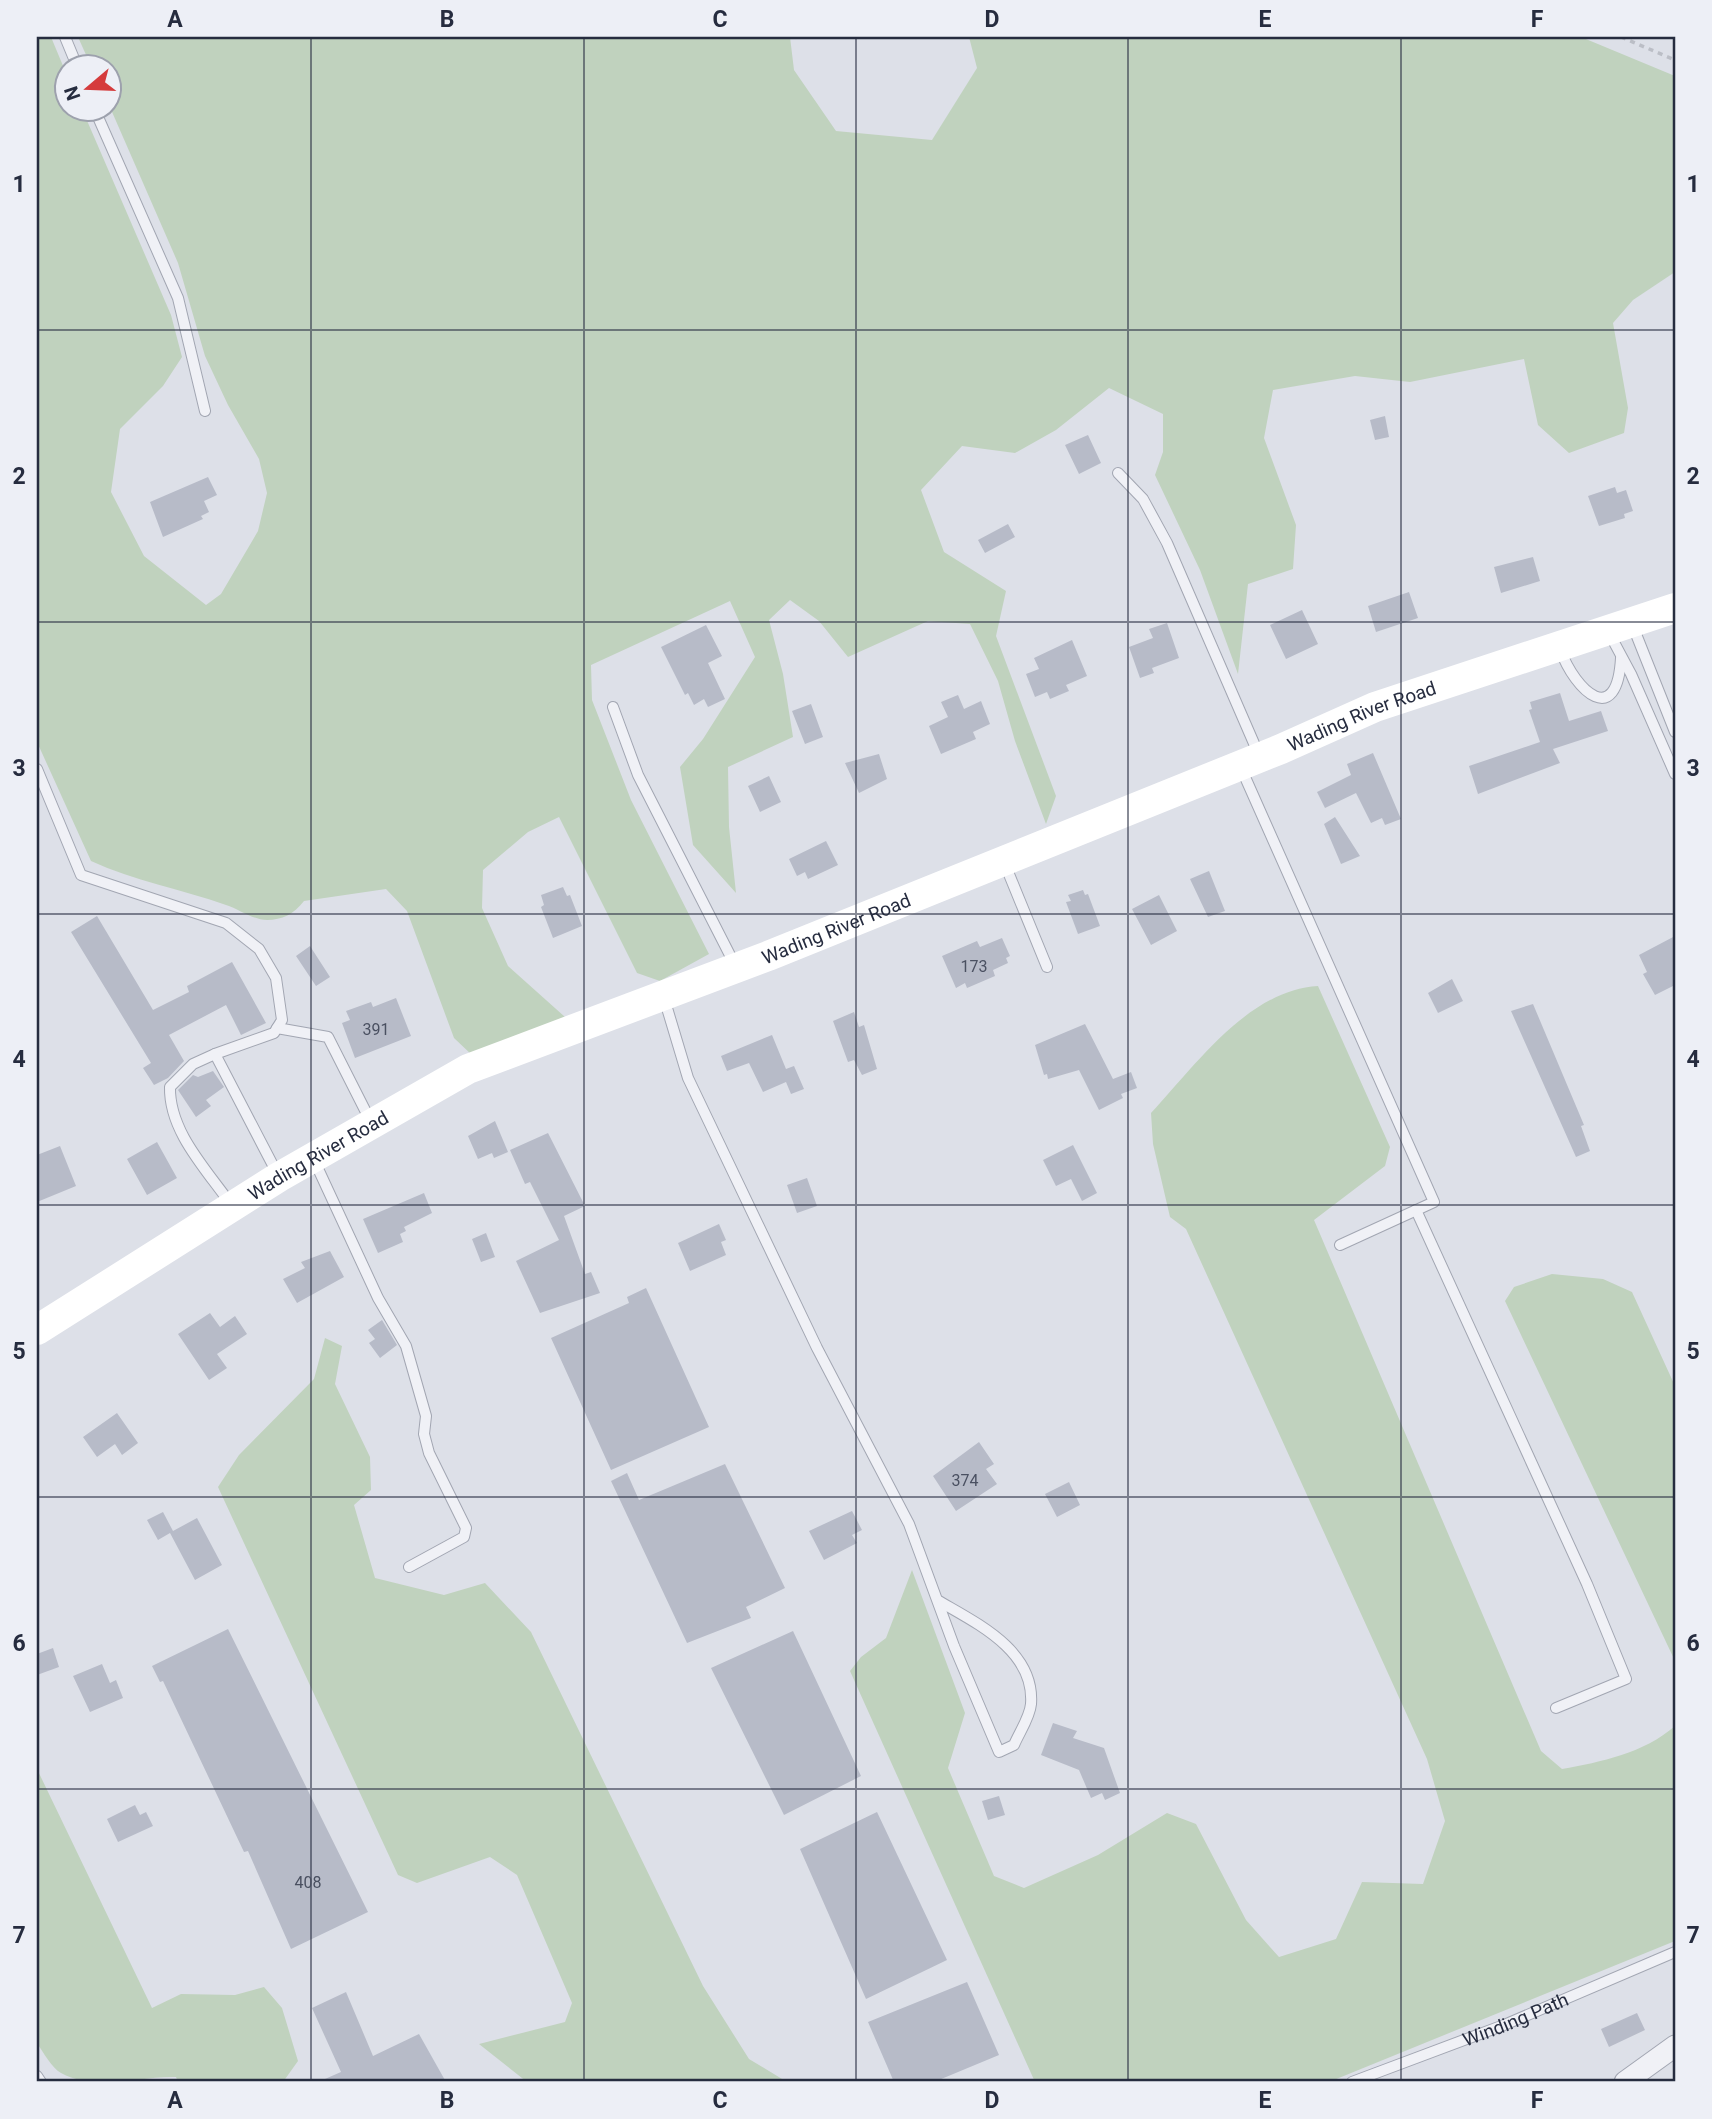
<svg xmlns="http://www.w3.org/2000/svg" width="1712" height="2119" font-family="Roboto,sans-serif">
<rect width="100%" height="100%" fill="#dde0e8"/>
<path fill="#c0d2be" d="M37,37H51L66,73V108L82,109L171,315L182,357L163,386L120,429L111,492L144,556L206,605L221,594L258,531L267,493L259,459L228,405L205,356L178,263L109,105L108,66H91L78,37H790L794,70L836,131L932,140L977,68L969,37H1581L1675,76V272L1633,300L1613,323L1628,408L1624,433L1569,453L1538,425L1524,359L1410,382L1355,376L1273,390L1264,438L1296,525L1293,569L1248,584L1238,674L1200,570L1155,475L1163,452V414L1109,388L1056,430L1015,453L962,446L921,490L944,552L1006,591L996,636L1056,796L1046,824L1015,741L998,681L970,624L928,621L848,657L819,621L790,600L769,620L783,674L793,737L728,767L729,827L736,893L693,845L680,767L703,739L755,657L730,601L591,665L592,700L631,800L709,954L660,981L637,973L559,817L528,832L483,870L482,908L508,966L565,1017L473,1056L454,1038L407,911L386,889L304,901C294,914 282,920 267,920C253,920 239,909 226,905C181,889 134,881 91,861L37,742Z
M1318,986L1390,1147L1385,1166L1314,1220L1541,1751L1562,1769C1601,1762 1644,1753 1675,1726V1941L1329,2082H1035L850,1671L861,1657L886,1638L912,1570L965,1713L948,1768L994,1876L1024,1888L1098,1855L1167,1813L1196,1824L1246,1920L1279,1957L1336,1939L1362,1882L1423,1884L1445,1821L1427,1759L1186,1229L1170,1217L1153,1144L1151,1113C1195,1066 1248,990 1318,986Z
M1552,1274L1603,1279L1632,1292L1675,1386V1661L1505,1301L1514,1287Z
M325,1338L342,1346L335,1384L370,1457L371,1490L354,1505L375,1578L444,1595L485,1583L531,1632L703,1986L749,2059L787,2082H527L479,2044L565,2022L572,2003L517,1875L490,1857L417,1883L398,1875L218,1487L239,1455L314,1379Z
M37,1769L152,2008L181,1994L235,1995L264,1987L282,2008L298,2061L283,2082H178L176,2077C138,2076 96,2092 61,2073C52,2068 43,2052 37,2043Z"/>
<path fill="#b7bbc8" d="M1385,416L1389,437L1375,440L1370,420Z
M1088,435L1101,463L1079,474L1065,445Z
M208,477L217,495L204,501L209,512L201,516L203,519L163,537L150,502Z
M1615,487L1617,493L1626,490L1633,511L1624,514L1625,518L1599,526L1588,496Z
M1008,524L1015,537L985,553L978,540Z
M1533,557L1540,581L1501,593L1494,567Z
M1409,592L1418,618L1376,632L1368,606Z
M1302,610L1318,644L1286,659L1270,625Z
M1167,623L1179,658L1152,668L1154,673L1140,678L1129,647L1153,638L1149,629Z
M706,625L722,656L708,663L725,699L708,707L704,699L694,705L688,693L685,695L661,647Z
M1072,640L1087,676L1066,685L1069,691L1050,699L1047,692L1035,697L1026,674L1039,669L1034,658Z
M1560,693L1569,721L1601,711L1608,731L1553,749L1560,763L1478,794L1469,766L1540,742L1529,710L1532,709L1530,702Z
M958,695L964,709L981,701L990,724L973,732L976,739L941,754L929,726L948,717L941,702Z
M811,704L823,737L805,744L792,711Z
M1373,753L1401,819L1385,825L1382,818L1371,823L1356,793L1325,808L1317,792L1351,775L1347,764Z
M879,754L887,779L859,793L845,763Z
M769,776L781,802L760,812L748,786Z
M1335,817L1360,856L1341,864L1324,824Z
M826,841L838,865L808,879L805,872L797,876L789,859Z
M1209,871L1225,911L1208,917L1190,879Z
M563,887L567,896L570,895L582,926L553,938L541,907L544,905L541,895Z
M1083,890L1085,895L1088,894L1100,926L1078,934L1066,902L1071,901L1068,895Z
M1159,895L1177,931L1151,945L1132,909Z
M97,916L153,1010L189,992L187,986L232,962L266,1023L241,1035L226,1005L169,1035L184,1061L168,1078L154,1085L143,1068L151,1063L71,932Z
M1675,936V985L1655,995L1643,974L1647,972L1639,955Z
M1002,938L1010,956L1006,958L1008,963L993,970L995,976L967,988L965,983L956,988L942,956L977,941L980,947Z
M310,946L330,977L316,986L296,956Z
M1452,979L1463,1001L1438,1013L1428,993Z
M396,998L411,1036L355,1058L342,1023L350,1020L346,1011L371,1002L373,1007Z
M1533,1004L1584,1125L1581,1126L1590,1151L1576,1157L1511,1011Z
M854,1012L859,1027L864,1025L877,1069L862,1075L854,1060L848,1062L833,1021Z
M1085,1024L1113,1079L1131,1072L1137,1088L1121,1094L1123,1098L1099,1110L1079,1070L1048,1079L1047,1074L1044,1075L1035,1045Z
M772,1035L786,1069L794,1066L804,1089L791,1094L786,1082L763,1092L749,1063L727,1071L721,1056Z
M213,1071L224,1087L206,1100L211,1106L196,1117L178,1090L193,1075L198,1077Z
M495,1121L508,1152L494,1158L492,1153L478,1159L468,1136Z
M548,1133L585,1206L564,1216L585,1274L591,1272L600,1293L540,1313L516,1261L559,1240L530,1182L525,1184L510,1150Z
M157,1142L177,1178L147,1195L127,1159Z
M1073,1145L1097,1193L1082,1201L1071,1179L1056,1186L1043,1160Z
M60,1146L76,1186L37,1202V1155Z
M807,1178L817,1206L797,1213L787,1185Z
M424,1193L432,1213L404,1227L406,1231L400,1234L403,1242L378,1253L363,1219Z
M719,1224L726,1240L721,1242L726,1255L690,1271L678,1243Z
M486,1233L495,1257L481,1262L472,1239Z
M330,1251L344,1277L297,1303L283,1279L305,1268L301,1262Z
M646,1288L709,1427L611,1470L551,1338L629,1303L627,1297Z
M210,1313L220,1327L235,1316L247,1334L217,1354L227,1368L209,1380L178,1334Z
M382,1320L397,1345L380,1358L369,1343L375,1339L368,1330Z
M117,1413L138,1443L122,1455L115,1444L97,1457L83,1437Z
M979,1442L994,1464L986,1469L997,1484L956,1511L933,1476Z
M725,1464L785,1588L746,1607L751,1618L687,1643L611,1481L627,1473L639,1500Z
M1069,1482L1080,1505L1057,1517L1045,1494Z
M852,1511L862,1530L852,1535L857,1543L824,1560L809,1531Z
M163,1512L173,1531L197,1518L222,1565L195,1580L170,1533L158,1540L147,1520Z
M228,1629L368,1912L291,1949L248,1851L244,1852L163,1681L160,1682L152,1666Z
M793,1631L861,1776L784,1815L711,1668Z
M53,1648L59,1667L37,1675V1654Z
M102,1664L110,1683L116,1680L123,1698L90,1712L73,1676Z
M1053,1723L1077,1731L1073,1738L1104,1748L1120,1793L1105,1800L1102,1793L1091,1798L1079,1770L1041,1755Z
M999,1796L1005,1815L988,1820L982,1801Z
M135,1805L140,1815L146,1812L153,1826L118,1842L107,1819Z
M877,1812L947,1960L866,1999L800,1849Z
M967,1982L999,2055L934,2082H894L868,2022Z
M346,1992L373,2056L419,2034L446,2082H318L341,2072L312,2008Z
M1637,2013L1645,2030L1609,2047L1601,2029Z"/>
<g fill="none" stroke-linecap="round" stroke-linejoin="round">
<defs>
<g id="service">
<path d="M65,37L77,66"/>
<path d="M94,108L178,298L205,411"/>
<path d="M1118,473L1143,499L1167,543L1259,755"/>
<path d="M1632,624L1675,732"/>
<path d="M1608,631L1631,674L1675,774"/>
<path d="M1560,649C1576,693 1617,728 1621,658"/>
<path d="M613,707L638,775L735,965"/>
<path d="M1241,768L1434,1202L1340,1245"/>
<path d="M37,769L81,875L226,923L259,949L276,978L282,1020L274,1033L215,1054L278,1175"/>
<path d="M1004,862L1047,967"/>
<path d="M664,998L688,1078L817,1348L909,1524L954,1646L999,1752L1014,1745C1019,1733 1030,1717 1031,1704C1035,1650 976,1623 937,1600"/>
<path d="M277,1028L328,1037L371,1122"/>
<path d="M215,1054L193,1064L170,1087C169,1132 207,1170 232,1206"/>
<path d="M314,1160L378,1298L406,1346L426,1416L424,1434L429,1453L466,1528L464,1537L409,1567"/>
<path d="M1416,1210L1587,1584L1626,1679L1556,1708"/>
<path d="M37,2076L41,2082"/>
<path id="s1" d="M1352,2082L1504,2025L1675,1952"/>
</g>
<path id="minor" d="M1625,2082L1675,2046"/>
</defs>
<use href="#service" stroke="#a2a6b2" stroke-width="12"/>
<use href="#minor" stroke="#a2a6b2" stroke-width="23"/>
<path stroke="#bbbec6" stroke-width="3.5" stroke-dasharray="5 5" stroke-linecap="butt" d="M1621,37L1675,60"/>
<use href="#service" stroke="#f0f1f6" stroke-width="10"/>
<use href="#minor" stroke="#f0f1f6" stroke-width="21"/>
<path stroke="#fff" stroke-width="30" id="s2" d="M37,1330L279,1177L468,1069L768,956L1281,749L1375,707L1675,608"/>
</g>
<path fill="none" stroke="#262c3f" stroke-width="2" stroke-opacity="0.55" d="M311,37V2082M584,37V2082M856,37V2082M1128,37V2082M1401,37V2082M37,330H1675M37,622H1675M37,914H1675M37,1205H1675M37,1497H1675M37,1789H1675"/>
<g text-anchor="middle" stroke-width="7" stroke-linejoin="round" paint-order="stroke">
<g font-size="16" fill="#4a5061">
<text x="974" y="972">173</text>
<text x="376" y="1035">391</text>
<text x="965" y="1486">374</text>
<text x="308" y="1888">408</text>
</g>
<g font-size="19" fill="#262c3f" stroke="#edeff6">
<text dy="7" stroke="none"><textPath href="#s2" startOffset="1465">Wading River Road</textPath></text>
<text dy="7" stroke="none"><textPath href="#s2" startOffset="898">Wading River Road</textPath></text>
<text dy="7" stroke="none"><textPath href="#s2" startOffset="331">Wading River Road</textPath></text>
<text dy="7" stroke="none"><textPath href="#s1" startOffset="175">Winding Path</textPath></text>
</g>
</g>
<rect width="1712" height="2119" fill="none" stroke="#edeff6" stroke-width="77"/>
<g transform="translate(88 88) rotate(251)"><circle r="33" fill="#edeff6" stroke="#9da1ad" stroke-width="2"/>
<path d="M0-5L12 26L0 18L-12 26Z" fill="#d53b3c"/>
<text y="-10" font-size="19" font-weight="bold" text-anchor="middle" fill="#262c3f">N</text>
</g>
<rect x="38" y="38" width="1636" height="2042" fill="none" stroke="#262c3f" stroke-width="2.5"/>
<g font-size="23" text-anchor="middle" font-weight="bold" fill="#262c3f">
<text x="175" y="27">A</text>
<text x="447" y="27">B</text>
<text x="720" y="27">C</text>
<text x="992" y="27">D</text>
<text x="1265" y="27">E</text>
<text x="1537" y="27">F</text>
<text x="19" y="192">1</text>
<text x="1693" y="192">1</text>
<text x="19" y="484">2</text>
<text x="1693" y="484">2</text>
<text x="19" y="776">3</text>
<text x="1693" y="776">3</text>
<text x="19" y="1067">4</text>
<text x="1693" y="1067">4</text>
<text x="19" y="1359">5</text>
<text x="1693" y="1359">5</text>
<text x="19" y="1651">6</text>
<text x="1693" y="1651">6</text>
<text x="19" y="1943">7</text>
<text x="1693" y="1943">7</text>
<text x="175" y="2108">A</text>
<text x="447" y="2108">B</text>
<text x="720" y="2108">C</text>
<text x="992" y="2108">D</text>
<text x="1265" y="2108">E</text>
<text x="1537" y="2108">F</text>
</g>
</svg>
